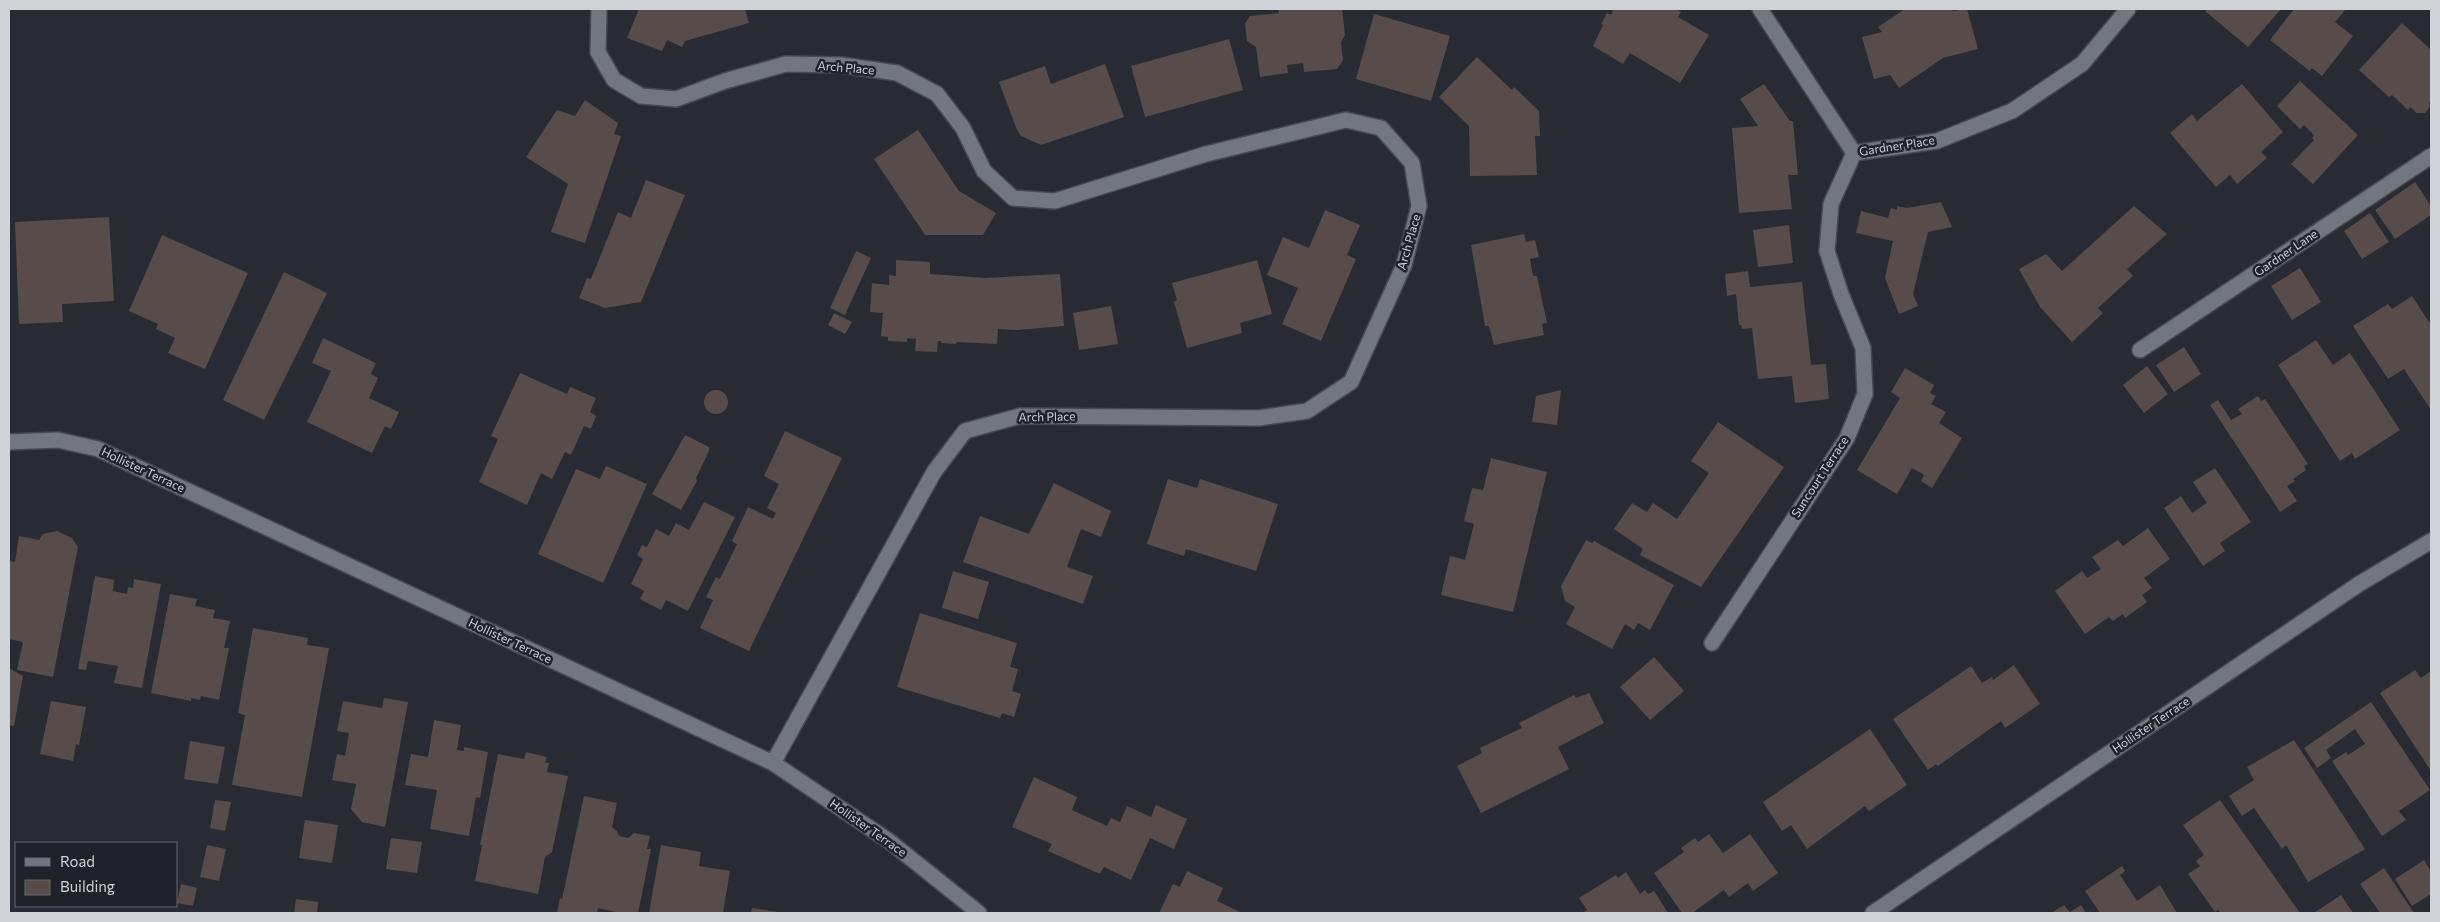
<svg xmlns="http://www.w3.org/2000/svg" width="2440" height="922" font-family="Commissioner,sans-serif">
<rect width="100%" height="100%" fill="#282b33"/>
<path fill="#574c4a" d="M639,9H745L749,23L685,41L682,47L667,40L662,51L627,38Z
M1278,9H1342L1345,35L1341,42L1343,60L1337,69L1304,72L1303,63L1287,65L1288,73L1260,77L1256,47L1247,41L1245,24L1250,16L1279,13Z
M1609,9H1675L1681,12L1678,17L1709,35L1680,83L1630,53L1623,64L1593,46L1603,25L1601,24L1607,13L1611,15L1613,11Z
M1905,9H1952L1953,11L1967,9L1978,49L1943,58L1899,88L1890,75L1874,79L1862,37L1882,32L1878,27Z
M2207,9H2281L2248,47L2205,11Z
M2294,9H2346L2335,22L2353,36L2322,76L2312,68L2310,71L2270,40Z
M1374,14L1450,36L1431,101L1356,79Z
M2402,23L2431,50V103L2429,101L2430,107L2425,113H2417L2410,107L2408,110L2392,95L2389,97L2359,70Z
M1229,39L1243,90L1145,117L1131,66Z
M1477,57L1512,90L1514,87L1539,111L1540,136H1535L1537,175L1470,176L1469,126L1439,97Z
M1105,64L1124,117L1041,145L1021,136L1017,130L999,82L1045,66L1051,84Z
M2300,81L2358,135L2313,184L2291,164L2314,140L2312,138L2314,135L2304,125L2300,129L2277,106Z
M1764,84L1790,121H1793L1798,175H1788L1792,209L1739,213L1732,128L1758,126L1740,99Z
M2242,84L2283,132L2261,152L2267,158L2237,184L2230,175L2216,187L2170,133L2192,114L2197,121Z
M585,100L618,123L614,134L621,136L585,243L551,232L568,184L526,157L557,110L575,116Z
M918,130L959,191L996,213L983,235H925L874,159Z
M646,180L685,195L641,302L605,308L579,298L587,278L591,279L618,212L631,218Z
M2415,182L2431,206V215L2395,239L2375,210Z
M1941,202L1952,227L1928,232L1913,294L1918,306L1899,314L1885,278L1893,241L1856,233L1861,211L1888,218L1891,208L1897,210V206L1907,208Z
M2134,206L2167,234L2127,269L2133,276L2098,308L2103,313L2072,342L2040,307L2019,269L2046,254L2062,271Z
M1325,210L1360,225L1347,255L1356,259L1321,341L1282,324L1298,288L1267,275L1283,237L1309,248Z
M2370,213L2389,242L2362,259L2344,231Z
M109,217L114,301L62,304L63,322L19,324L15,222Z
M1789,225L1793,263L1758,267L1753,230Z
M1524,234L1526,242L1535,240L1539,257L1530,259L1533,276H1537L1547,323L1542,324L1544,335L1494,345L1489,326H1485L1471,245Z
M162,235L248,273L205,369L168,353L175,338L156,329L158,324L129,311Z
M856,251L871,258L845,315L830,308Z
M896,260L930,262V274L985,278L1060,274L1064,326L1017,330L998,329L997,344L957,342L956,344L941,343V341H938L937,352L915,351L916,339L907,338V342L888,341V337L881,336L883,313L870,312L872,283L889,285V275L896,276Z
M1257,260L1272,314L1240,323L1242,333L1187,348L1174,302L1177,300L1172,283Z
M2300,268L2321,302L2292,320L2271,286Z
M1748,271L1750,287L1802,282L1811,365L1826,364L1829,399L1795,403L1792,376L1758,379L1752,328L1742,329L1741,325H1739L1736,294L1727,296L1725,274Z
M284,272L327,293L264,420L223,400Z
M2412,296L2431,325V410L2404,369L2388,379L2353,326L2388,304L2392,309Z
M1111,306L1118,344L1079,350L1073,313Z
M834,313L852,322L845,334L828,325Z
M323,338L376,363L371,374L378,378L369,398L399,412L391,429L385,426L372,453L307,422L331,371L312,363Z
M2316,340L2333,365L2350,353L2400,430L2355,459L2352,453L2340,461L2278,365Z
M2184,347L2201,374L2174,392L2156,365Z
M2147,366L2168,394L2144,413L2123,385Z
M1905,368L1934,385L1930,393L1936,396L1931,404L1946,412L1939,423L1962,438L1932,488L1921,481L1924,475L1912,468L1897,494L1857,470L1900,398L1891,392Z
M520,373L567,394L570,387L596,398L590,412L596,416L591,429L584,426L571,455L565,452L552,479L541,473L527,505L479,482L498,439L491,436Z
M1561,390L1557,425L1532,422L1536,396Z
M704 402a12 12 0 1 1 24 0a12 12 0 1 1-24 0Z
M2258,396L2261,401L2265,399L2308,464L2304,466L2306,470L2293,479L2295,481L2287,486L2297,501L2280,512L2210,405L2218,400L2231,420L2242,414L2238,409Z
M1718,422L1784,467L1701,587L1640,555L1643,549L1614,529L1632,503L1647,512L1653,503L1677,519L1709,473L1691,461Z
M785,431L842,458L749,651L700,628L713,600L706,597L716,577L720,579L737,544L732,541L748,507L773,519L776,513L767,508L779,484L764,476Z
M685,435L709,447V451L696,478L697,481L681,510L652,494Z
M1491,458L1547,472L1513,612L1441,595L1450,556L1465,560L1474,524L1464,521L1472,488L1483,490Z
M606,466L647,484L603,583L538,554L576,469L600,479Z
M2215,468L2251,522L2220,543L2225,551L2203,566L2164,508L2181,496L2192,513L2207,503L2193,482Z
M1168,479L1197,488L1200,479L1278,504L1256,571L1186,549L1184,556L1147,544Z
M1054,483L1111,511L1101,537L1081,529L1067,567L1093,576L1083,604L963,562L980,516L1029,534Z
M704,502L735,517L688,611L666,600L661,610L640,599L644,591L631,584L643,559L637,555L642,545L647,547L656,529L669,536L676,523L689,530Z
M2148,528L2170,559L2144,578L2152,588L2142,595L2147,602L2125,618L2123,614L2113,621L2109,617L2085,634L2055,591L2082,571L2087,578L2101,569L2092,557L2118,540L2123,546Z
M57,531L72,538L78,547L53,677L17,670L23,642L9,639V561L15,562L19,536L39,540L43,534Z
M1586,540L1592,543L1594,541L1674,585L1650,630L1638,623L1634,630L1625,624L1612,649L1566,624L1575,607L1565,601L1561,586Z
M953,571L989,582L978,619L942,608Z
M95,576L114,580L113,591L127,594L128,587L133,588L134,579L161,584L142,688L114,683L118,666L88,661L86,670L78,669Z
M170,594L197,599L195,606L215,610L213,618L230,621L224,648H229L219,700L201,696L200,700L191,698V701L151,693Z
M920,613L1017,643L1010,667L1018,669L1012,691L1021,694L1014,717L1002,713L1000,718L897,687Z
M253,628L308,638L307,645L329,648L302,797L232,785L245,715L238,713Z
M1654,657L1684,691L1650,720L1620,687Z
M2014,665L2040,704L2005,728L2001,721L1938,766L1936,764L1928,770L1893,719L1971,666L1982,683L1992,677L1993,680Z
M9,668L23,676L14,726L9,725Z
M2415,670L2421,678L2431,671V771L2380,693Z
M1589,693L1604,723L1558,747L1569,769L1481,813L1457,766L1482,753L1480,748L1522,728L1519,723L1574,695L1576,698Z
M384,698L408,702L385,827L362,822L351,809L356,784L332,780L337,754L345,756L349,733L337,731L343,701L382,708Z
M51,701L86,707L79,745L76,744L73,761L40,754Z
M2371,702L2430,790L2399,811L2406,820L2382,836L2332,761L2346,752L2348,755L2365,744L2355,729L2326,750L2331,758L2317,768L2304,748Z
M434,720L461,725L457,750L464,751V747L488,752L480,798L476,797L469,836L430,829L437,790L405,785L411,754L428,757Z
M1870,729L1907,785L1869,811L1865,806L1807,849L1791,825L1782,831L1763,802Z
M2294,740L2365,849L2308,882L2286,845L2282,849L2254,808L2242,816L2229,796L2254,780L2247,767Z
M190,741L225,747L218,784L184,779Z
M526,752L547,757L545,763H549L547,772L568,776L552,852L545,857L538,894L475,881L482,845H480L498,754L524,759Z
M1034,777L1077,797L1072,810L1107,826L1111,818L1120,822L1127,806L1151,817L1156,805L1187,819L1174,849L1150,838L1131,880L1104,867L1100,874L1048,851L1052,844L1012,827Z
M584,796L617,803L612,827L617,831L619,836L628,838L634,833L650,836L647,849H651L638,913H620L598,908L597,913H557L560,898L562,899Z
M215,800L231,802L225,831L210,828Z
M2220,800L2300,913H2221L2218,910L2215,912L2188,874L2200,866L2196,861L2204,855L2183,825Z
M305,820L338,825L332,863L299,858Z
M1709,834L1723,853L1750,834L1778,873L1753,891L1748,883L1729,897L1724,890L1692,913H1682L1654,873L1684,852L1681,848L1695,838L1698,842Z
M391,838L422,842L417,873L386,869Z
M207,845L226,849L219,881L200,877Z
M661,845L701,852L699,866L730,871L723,913H649Z
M2424,860L2431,871V894L2412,906L2395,879Z
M2122,866L2125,871L2120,875L2137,901L2160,885L2177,913H2100L2085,891Z
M2384,868L2414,913H2380L2360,884Z
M1187,871L1223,888L1217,901L1242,913H1159L1173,884L1180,887Z
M1626,872L1640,894L1645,890L1648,894L1654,891L1668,913H1582L1587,910L1579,898L1616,875L1618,878Z
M181,884L197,888L193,906L177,903Z
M2341,895L2353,913H2314Z
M296,899L318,902L317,913H294Z
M2064,905L2070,912L2081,905L2086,913H2051Z
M752,908L778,912V913H751Z"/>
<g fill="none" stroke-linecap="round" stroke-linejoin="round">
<defs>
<path id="minor" d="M599,9L598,52L614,80L641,96L676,99L725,81L786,64L841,65L897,73L937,94L963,128L984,171L1013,198L1055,201L1206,154L1346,120L1381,128L1412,163L1419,206L1404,265L1351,382L1307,411L1259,418L1020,416L965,431L934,472L773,763
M1760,9L1854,153
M1854,153L1937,141L2012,111L2082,64L2128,9
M2140,350L2431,156
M9,442L58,440L98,449L773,763L889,841L979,913
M1712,643L1847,438L1865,394L1863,348L1841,294L1827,251L1831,204L1854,153
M1873,913L2359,584L2431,541"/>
</defs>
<use href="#minor" stroke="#464950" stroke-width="18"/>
<use href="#minor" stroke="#72767f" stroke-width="15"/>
</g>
<g text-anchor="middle" stroke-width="5" stroke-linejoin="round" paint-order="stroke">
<g font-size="12" fill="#cfd2d7" stroke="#1f2229">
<text transform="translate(846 68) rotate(5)" y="4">Arch Place</text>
<text transform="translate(1897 146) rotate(-9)" y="4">Gardner Place</text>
<text transform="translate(1409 242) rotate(-74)" y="4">Arch Place</text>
<text transform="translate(2286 253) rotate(-34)" y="4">Gardner Lane</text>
<text transform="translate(1047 417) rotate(-1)" y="4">Arch Place</text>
<text transform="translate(143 470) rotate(25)" y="4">Hollister Terrace</text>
<text transform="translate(1820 477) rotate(-57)" y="4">Suncourt Terrace</text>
<text transform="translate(510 641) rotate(25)" y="4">Hollister Terrace</text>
<text transform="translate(2151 725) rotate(-34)" y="4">Hollister Terrace</text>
<text transform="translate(868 828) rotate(35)" y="4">Hollister Terrace</text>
</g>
</g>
<rect width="2440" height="922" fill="none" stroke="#cfd2d7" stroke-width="20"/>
<rect x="15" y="842" width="162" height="65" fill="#1f2229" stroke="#65686f"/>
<rect x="25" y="858" width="25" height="8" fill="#72767f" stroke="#65686f"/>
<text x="60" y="867" font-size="15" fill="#cfd2d7">Road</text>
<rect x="25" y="880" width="25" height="15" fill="#574c4a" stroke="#65686f"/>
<text x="60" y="892" font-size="15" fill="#cfd2d7">Building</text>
</svg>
